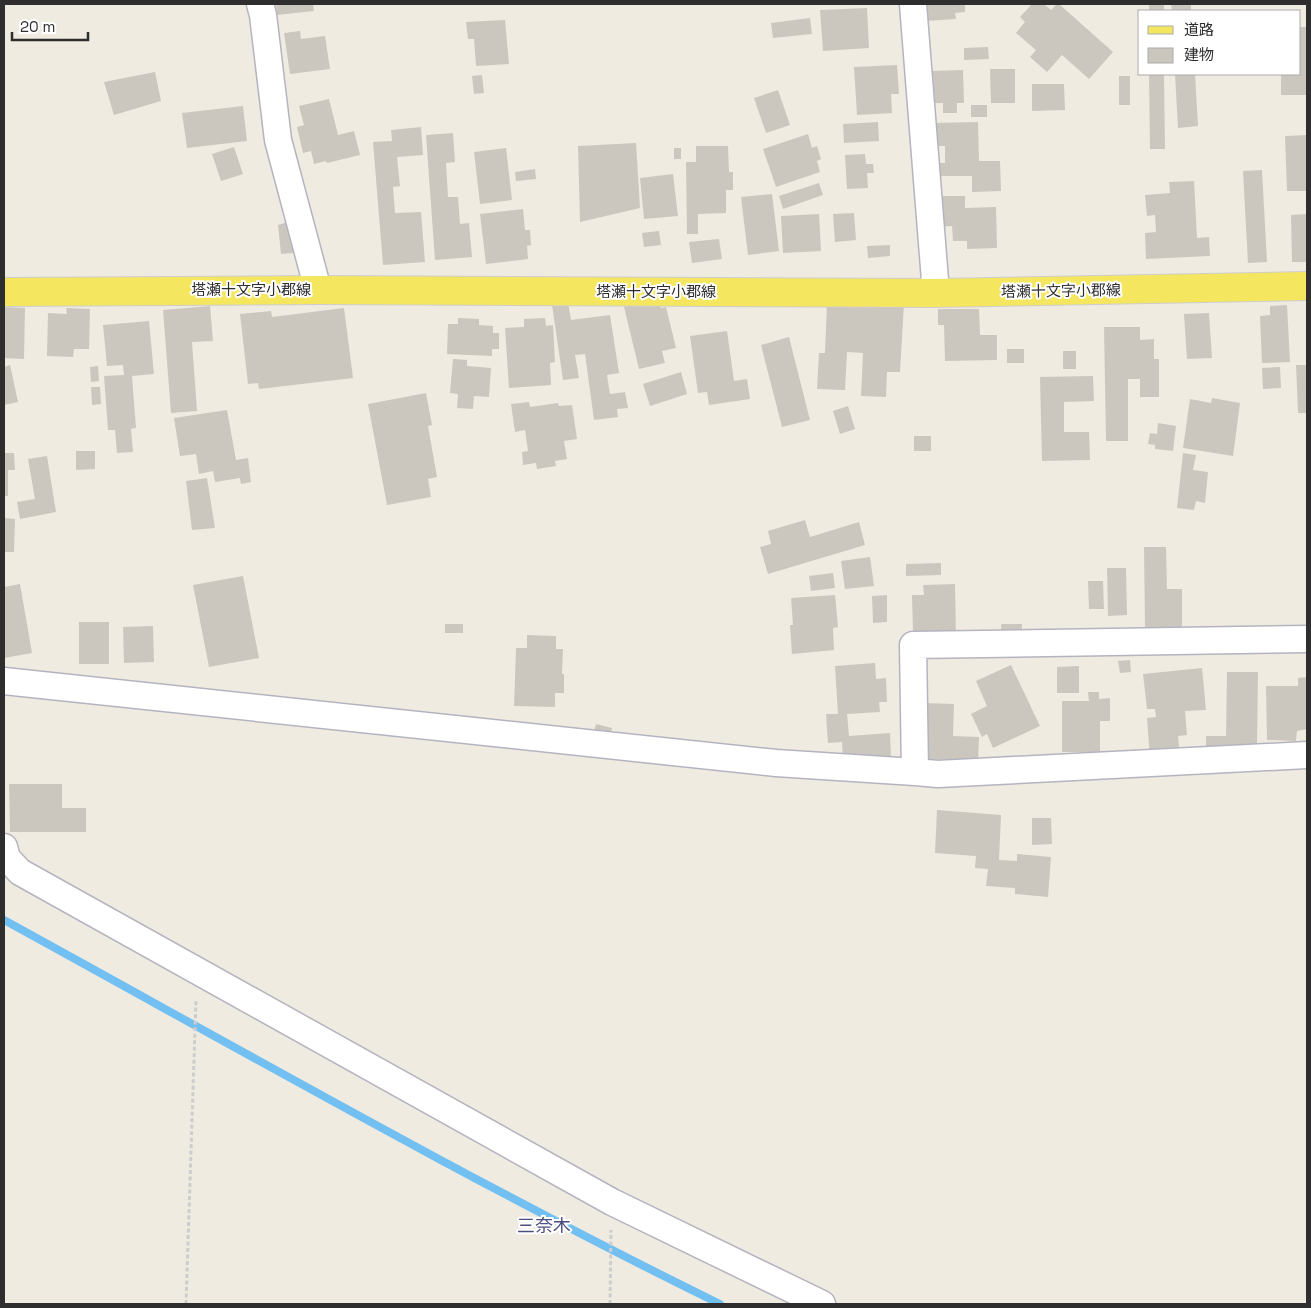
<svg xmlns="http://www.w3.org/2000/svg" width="1311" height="1308" font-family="'Space Grotesk','Noto Sans JP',sans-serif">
<rect width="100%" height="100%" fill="#efebe0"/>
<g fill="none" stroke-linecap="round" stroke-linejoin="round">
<path stroke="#72bff2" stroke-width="8" d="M4,920C241,1050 477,1185 720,1304"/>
</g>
<path fill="#cbc7bf" d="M276,4H313L314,11L277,15Z
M919,4H965V12L955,13L956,19L926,21Z
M1032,4H1044L1051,10L1057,4H1059L1113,52L1089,79L1062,55L1047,72L1030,57L1036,50L1016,33L1025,22L1020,17Z
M1149,4H1164V11H1149Z
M1171,4H1191V11H1172Z
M867,8L869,48L823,51L820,10Z
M810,18L812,34L773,38L771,23Z
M505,20L509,64L476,66L474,39H468L466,22Z
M1300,27H1307V95H1281V74H1300Z
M300,31L301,39L325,36L330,69L290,74L284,33Z
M988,47L989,59L964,60V48Z
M897,65L899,94H891L892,113L857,115L854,67Z
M990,69H1015V103H991Z
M963,70L964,103H957V113H943V103H934L933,71Z
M155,72L161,101L114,115L104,82Z
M1149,74H1164L1165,149H1150Z
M1175,74H1195L1198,126L1178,128Z
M482,75L484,93L474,94L472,76Z
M1119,76H1130V105H1119Z
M1032,84H1064L1065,110L1032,111Z
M778,90L790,125L766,133L754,98Z
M329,99L338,135L354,131L360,155L327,163L326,161L314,164L311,151L303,153L297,127L304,125L299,106Z
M971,105H987V117H971Z
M243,106L247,141L187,148L182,113Z
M878,122L879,141L844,143L843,124Z
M978,122L979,161H1000L1001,191L972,192V176H932V163H945V146H936L935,123Z
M421,127L423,155L397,157L400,186L393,187L395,213L421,212L425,262L383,265L373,142L392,141L391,130Z
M453,133L455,162L446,163L448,197H458L460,224L469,223L472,257L435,260L426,135Z
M808,134L812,148L817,146L821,159L817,161L820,172L776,187L763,149Z
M1307,135V191H1287L1285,136Z
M636,143L640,208L580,222L578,146Z
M696,146H728L729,172H733V190H726V213L698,214V234H687L686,162H696Z
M234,147L243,174L221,181L212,154Z
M506,148L512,200L480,204L474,152Z
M674,148H681V159H674Z
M865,154L866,164H873L874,173H867L868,188L847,189L845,155Z
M535,169L536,179L516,181L515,172Z
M1262,170L1267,262L1248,263L1243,171Z
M673,174L678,216L644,219L640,178Z
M1194,181L1197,238L1209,237L1210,256L1146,259L1145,233L1156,232L1155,215L1147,216L1145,195L1170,193L1169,182Z
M819,183L823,195L783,209L779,196Z
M772,194L779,251L748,255L741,197Z
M931,196H965V208L996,207L997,248L967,249V241H953L952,226L932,227Z
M523,209L525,230H530L531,245L527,246L528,259L486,264L480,214Z
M854,213L856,240L835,242L833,214Z
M819,214L821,251L783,253L781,216Z
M1307,214V262H1292L1291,215Z
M291,221L303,252L281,254L278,225Z
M659,231L661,245L644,247L642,233Z
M719,239L722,259L692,263L689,242Z
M890,245V256L868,258L867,246Z
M659,299L661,308L666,307L676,348L662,351L665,363L639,369L624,307Z
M568,302L571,320L610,315L619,373L607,375L610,394L625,392L628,408L617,409L618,417L594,420L585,354L575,355L579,378L563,380L552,305Z
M904,303L900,372H887L886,397L861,396L863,353L847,352L845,390L817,389L819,353H825L827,304Z
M1287,305L1290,362L1262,363L1260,316L1270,315V306Z
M210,306L213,341L192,342L197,411L171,413L163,310Z
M4,307L25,308L24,359L4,358Z
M66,308L90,309L89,349H74L73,357L47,356L48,313L67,314Z
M344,308L353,378L259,389L258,383L248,384L240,314L271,311L272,317Z
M938,309H979L980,335H997V360L945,361L944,325H938Z
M1209,313L1212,358L1187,359L1184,314Z
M458,318L479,319V325L493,326V333H499V349H492V356L447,354L448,324H458Z
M545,318L546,326L553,325L555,362L550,363L551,385L509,388L505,328L524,327V319Z
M149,321L154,374L132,376L136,428L131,429L133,452L117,453L115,430H108L104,376L124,375L123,365L107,366L103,325Z
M1104,327H1140V340L1154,339V359H1159V397H1140V379H1128V441H1106Z
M727,331L734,381L747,379L750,399L709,405L707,392L698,393L690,336Z
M789,337L810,420L782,427L761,345Z
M1007,349H1024V363H1007Z
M1063,351H1076V369H1063Z
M453,359L467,360V366L491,368L489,397L474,396L473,409L457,408L458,394L450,393Z
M10,365L18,402L4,405V367Z
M1296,365H1307V413H1298Z
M98,366L99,381L91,382L90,367Z
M1280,367L1281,388L1263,389L1262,368Z
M681,372L687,394L650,406L643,384Z
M1093,376L1094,401L1064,402V432H1089L1090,460L1042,461L1040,377Z
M91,387H100L101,404L92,405Z
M426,393L432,425L428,426L437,477L428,479L431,497L387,505L368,404Z
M1212,398L1240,403L1233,456L1183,448L1190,399L1211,403Z
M529,402L530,407L558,403L559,406L572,405L577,439L564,441L567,459L555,461L556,466L537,469L536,463L523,465L522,452L528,451L525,430L515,432L511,404Z
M848,406L855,429L840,434L833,411Z
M227,410L236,460L248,458L251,482L241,484L240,478L215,482L213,471L199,474L196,454L180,456L174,418Z
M1158,423L1176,426L1173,451L1155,449V445L1148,444L1150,433L1157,434Z
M914,436H931V451H914Z
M76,451H95V469L76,470Z
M4,453H14L15,470H8V496H4Z
M1183,453L1196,455L1193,470L1208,472L1205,503L1196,501L1194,510L1177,508Z
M47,456L56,512L20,519L17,502L35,499L28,459Z
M207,478L215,528L192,530L186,481Z
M4,518L15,519L14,552H4Z
M805,520L810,537L859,522L865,545L768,574L760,547L771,544L768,531Z
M1144,547H1166L1167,589H1182V629H1145Z
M870,557L874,586L845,589L841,561Z
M941,563V575L906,576V564Z
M1107,568H1126L1127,615L1108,616Z
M833,573L835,588L811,591L809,576Z
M243,576L259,658L209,667L193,585Z
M1088,581H1103L1104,609H1089Z
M20,584L32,653L4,658V587Z
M955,584L956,640H925V631L913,632L912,595H924L923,585Z
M835,595L838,627L833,628L834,650L792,654L790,625H793L791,598Z
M887,595V622L873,623L872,596Z
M79,622H109V664H79Z
M445,624H463V633H445Z
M1001,624H1022V640L1002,641Z
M153,626L154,662L124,663L123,627Z
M527,635L556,636V649H563L562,674H564V693H555V707L514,706L516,648H527Z
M1130,660L1131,672L1120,673L1118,661Z
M875,663L876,679L886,678L887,702H879L880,712L847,714L849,736L890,733L891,757L843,760L842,742L828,743L826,714H838L835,666Z
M1011,665L1040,726L993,748L987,734L982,737L971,714L987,706L976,681Z
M1079,666V693H1057V667Z
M1202,668L1206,710L1185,711L1187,735L1178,736L1180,756L1150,758L1147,718L1156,717L1155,709H1147L1143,674Z
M1227,672H1258L1257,749L1206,757V736H1226Z
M1307,677V729L1297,731L1296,741L1267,740L1266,686H1298V678Z
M1088,692H1099V699L1110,698V721H1100V752H1062V701H1089Z
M923,703L954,704L953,736L979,737L978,761L922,759Z
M596,724L612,728L608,744L592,740Z
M9,784H62V808H86V832H10Z
M937,810L1001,815L999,860L1017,861V854L1051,857L1048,897L1015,894V888L986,886L988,869L975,868L976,856L935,853Z
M1032,818H1051L1052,844L1032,845Z"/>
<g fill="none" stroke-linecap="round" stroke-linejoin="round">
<defs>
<path id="minor" d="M260,4L263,15L278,140L318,290
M913,4L936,293
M4,681L776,763L915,772L938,774L1307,755
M915,772L913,645L1307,639
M4,847L7,858L20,872L612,1202L822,1304"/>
<path id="major" d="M4,292L318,290L936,293L1307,286"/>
</defs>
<use href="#minor" stroke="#b4b4c1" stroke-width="29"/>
<use href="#major" stroke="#cdcdcd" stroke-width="30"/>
<path stroke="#cdcdcd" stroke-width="3" stroke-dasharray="4 2.5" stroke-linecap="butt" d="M186,1304L196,999
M610,1304L611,1230"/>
<use href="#minor" stroke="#fff" stroke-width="26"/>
<use href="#major" stroke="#f5e660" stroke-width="28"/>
</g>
<g text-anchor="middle" stroke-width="4" stroke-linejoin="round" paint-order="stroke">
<g font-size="15" fill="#2e2e2e" stroke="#fff">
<text x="251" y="295">塔瀬十文字小郡線</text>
<text transform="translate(1061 291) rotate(-1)" y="5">塔瀬十文字小郡線</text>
<text x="656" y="297">塔瀬十文字小郡線</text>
</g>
<g font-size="18" fill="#4c4e80" stroke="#fff">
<text x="544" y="1232">三奈木</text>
</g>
</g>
<rect width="1311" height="1308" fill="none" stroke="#2e2e2e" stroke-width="10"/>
<rect x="1138" y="10" width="162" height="65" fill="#ffffff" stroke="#ababab"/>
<rect x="1148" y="26" width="25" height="8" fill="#f5e660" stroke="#ababab"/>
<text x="1184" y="35" font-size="15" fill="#2e2e2e">道路</text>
<rect x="1148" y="48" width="25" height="15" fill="#cbc7bf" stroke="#ababab"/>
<text x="1184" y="60" font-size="15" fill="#2e2e2e">建物</text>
<path d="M12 32v8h76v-8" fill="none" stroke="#2e2e2e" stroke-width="2.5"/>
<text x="20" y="32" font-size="15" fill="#2e2e2e" stroke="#ffffff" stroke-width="4" paint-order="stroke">20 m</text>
</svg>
